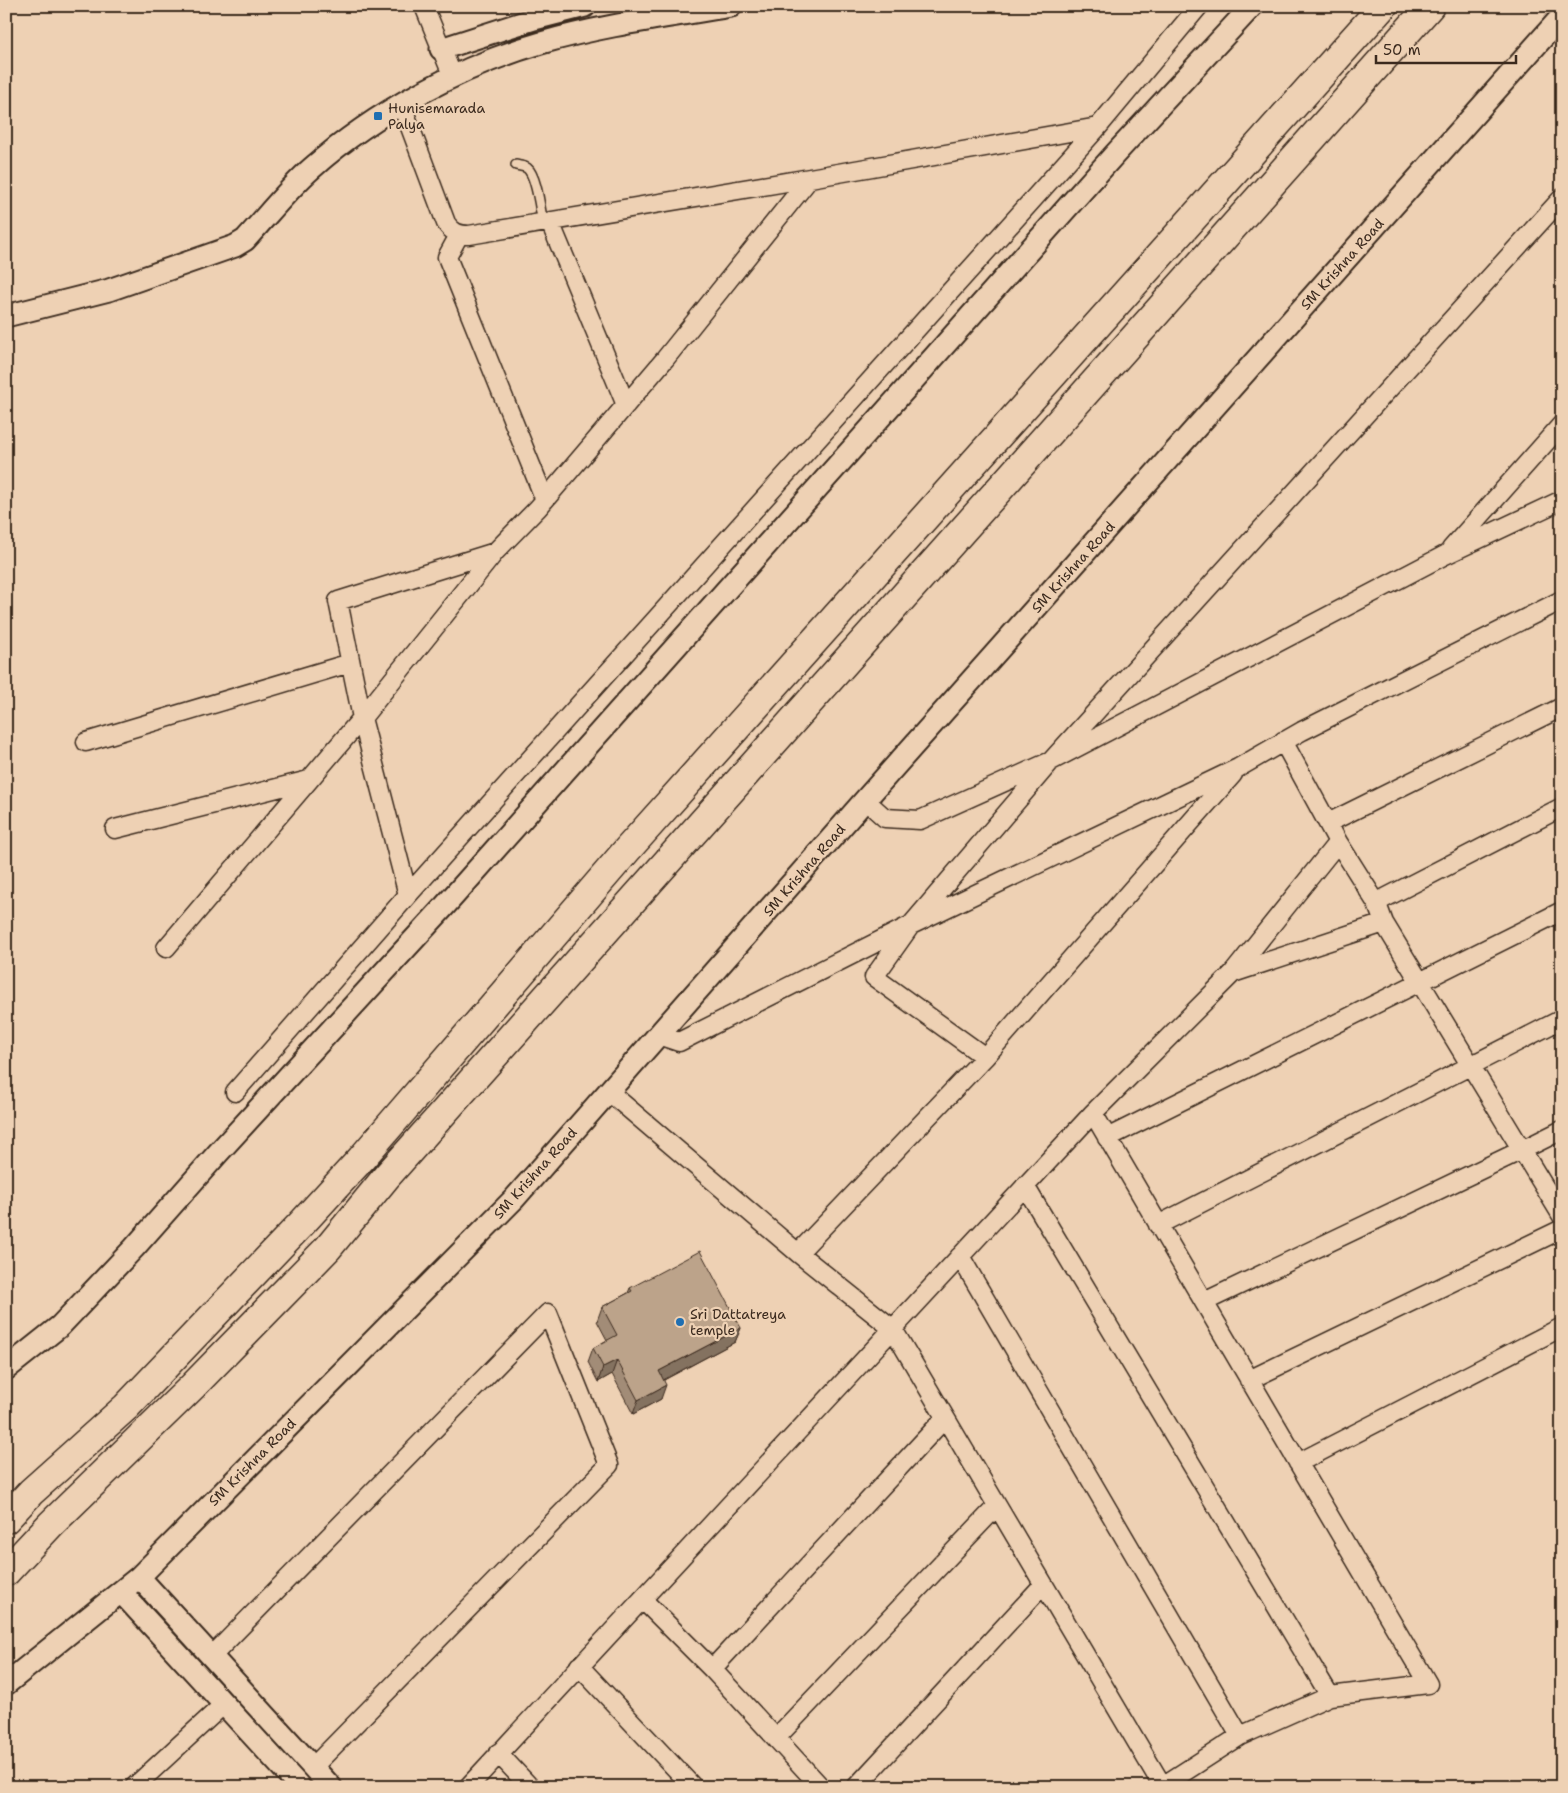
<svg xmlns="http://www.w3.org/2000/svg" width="1568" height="1793" font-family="'Shantell Sans',sans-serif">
<rect width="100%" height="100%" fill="#eed1b4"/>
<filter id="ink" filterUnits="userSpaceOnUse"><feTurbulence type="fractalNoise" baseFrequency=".02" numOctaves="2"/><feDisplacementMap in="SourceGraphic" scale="10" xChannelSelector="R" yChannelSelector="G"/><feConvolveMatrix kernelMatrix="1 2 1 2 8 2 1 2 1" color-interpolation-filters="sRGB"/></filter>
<g filter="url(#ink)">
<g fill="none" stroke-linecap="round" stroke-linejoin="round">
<defs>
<path id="service" d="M516,165C519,166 524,166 527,168C537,176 540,210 543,223"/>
<path id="minor" d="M424,6L453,77
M401,103L446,223C452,232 458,235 469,235L810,178L1098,127L1199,6
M550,222L626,405
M459,235L447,257L545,500
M1451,549L1562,424
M1283,741L1338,842L1377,904
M86,742L350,663
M865,800L885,818L920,820L1051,761L1445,555L1562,500
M1562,807L1383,899L1377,904L1384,923L1562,1216
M1328,823L1562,707
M115,829L309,780
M408,895L362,718L338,601L495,552L538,508L665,359L810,178
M166,948L362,718L495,552
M1233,973L1384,923
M658,1035L679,1042L911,925L1238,768L1302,731L1562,600
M985,1057L874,977L911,925L1051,761L1562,198
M608,1091L798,1253L893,1329L1162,1785
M235,1092L408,895L1098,127
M1093,1113L1428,1684L1330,1696L1240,1736L1161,1787
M1107,1138L1562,911
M1025,1186L1330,1696
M1158,1225L1562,1019
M798,1253L985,1057L1233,774
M960,1256L1240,1736
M1204,1302L1522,1150L1562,1130
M1249,1380L1562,1229
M1298,1463L1562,1327
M642,1599L712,1669L821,1787
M211,1657L548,1313L609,1465L313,1767
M579,1666L693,1787
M712,1669L945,1418
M776,1738L997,1506
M498,1753L530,1787
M134,1787L224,1704
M468,1787L1093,1113L1233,973L1338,842
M856,1787L1043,1585"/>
<path id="tertiary" d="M441,49L534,19L585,6
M6,316L109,290L235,246L245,240C267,216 288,189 312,168C375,112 461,66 541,43C603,25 667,17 731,6
M6,1369L60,1326L134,1248L218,1153L442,909L1115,154L1252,6
M139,1577L331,1787
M121,1592L300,1787
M6,1684L139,1577L514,1199L865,800L1562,16"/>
<path id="trunk" d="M6,1519L31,1492L126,1407L303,1222L361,1159L627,850L1383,6
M6,1572L51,1524L193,1386L328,1248L387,1176L1430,6"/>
</defs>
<use href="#service" stroke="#3b2a1e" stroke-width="12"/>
<use href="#minor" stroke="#3b2a1e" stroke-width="21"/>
<use href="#tertiary" stroke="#3b2a1e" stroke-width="25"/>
<use href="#trunk" stroke="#3b2a1e" stroke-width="31"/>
<use href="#service" stroke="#eed1b4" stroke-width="9"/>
<use href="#minor" stroke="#eed1b4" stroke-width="18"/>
<use href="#tertiary" stroke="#eed1b4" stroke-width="21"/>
<use href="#trunk" stroke="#eed1b4" stroke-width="28"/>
</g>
<path fill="#a28c77" stroke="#3b2a1e" d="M630,1288L741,1328L735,1342L664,1380L661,1399L633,1414L612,1374L598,1382L588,1362L593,1348L607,1340L597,1321L602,1307L628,1293Z"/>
<path fill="#847261" stroke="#3b2a1e" d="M741,1328L735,1342L654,1385L659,1371Z
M617,1360L612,1374L598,1382L603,1367Z
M666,1385L661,1399L633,1414L638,1400Z"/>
<path fill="#bca38a" stroke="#3b2a1e" d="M700,1251L741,1328L659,1371L666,1385L638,1400L617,1360L603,1367L593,1348L617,1335L602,1307L632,1291L630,1288Z"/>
</g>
<g fill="#1f6fb2" stroke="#eed1b4" stroke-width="2">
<rect x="373" y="111" width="10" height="10" rx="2.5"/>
<circle cx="680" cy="1322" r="5"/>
</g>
<g text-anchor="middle" stroke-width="4.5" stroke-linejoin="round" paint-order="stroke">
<g font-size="14" fill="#3b2a1e" stroke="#eed1b4" text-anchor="start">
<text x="388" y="113">Hunisemarada<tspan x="388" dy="16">Palya</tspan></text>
<text x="690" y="1319">Sri Dattatreya<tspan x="690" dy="16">temple</tspan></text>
</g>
<g font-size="14" fill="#3b2a1e" stroke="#eed1b4">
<text transform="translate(1342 264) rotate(-48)" y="5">SM Krishna Road</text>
<text transform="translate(1073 567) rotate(-48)" y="5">SM Krishna Road</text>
<text transform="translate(804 870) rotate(-49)" y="5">SM Krishna Road</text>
<text transform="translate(535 1173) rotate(-48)" y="5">SM Krishna Road</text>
<text transform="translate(252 1462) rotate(-45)" y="5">SM Krishna Road</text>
</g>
</g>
<rect width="1568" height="1793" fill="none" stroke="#eed1b4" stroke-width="25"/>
<rect x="12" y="12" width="1543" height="1768" fill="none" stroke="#3b2a1e" stroke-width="2" filter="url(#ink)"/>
<path d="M1376 55v8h140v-8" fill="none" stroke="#3b2a1e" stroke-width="2.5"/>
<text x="1383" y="55" font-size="15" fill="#3b2a1e" stroke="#eed1b4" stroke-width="4" paint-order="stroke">50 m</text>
</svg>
